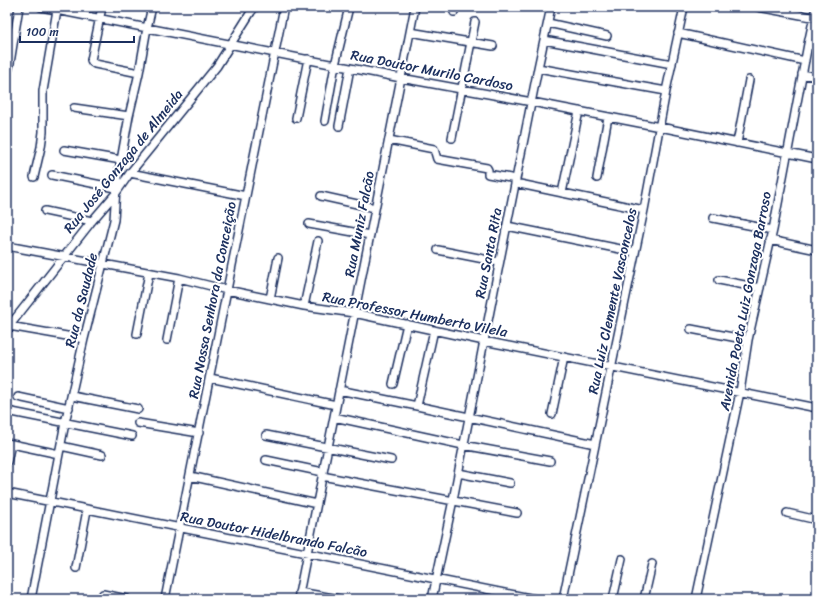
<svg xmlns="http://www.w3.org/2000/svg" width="824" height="606" font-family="Sriracha,sans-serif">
<rect width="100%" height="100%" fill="#fff"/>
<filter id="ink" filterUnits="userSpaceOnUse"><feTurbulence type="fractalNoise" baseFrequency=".025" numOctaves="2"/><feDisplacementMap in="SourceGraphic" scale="8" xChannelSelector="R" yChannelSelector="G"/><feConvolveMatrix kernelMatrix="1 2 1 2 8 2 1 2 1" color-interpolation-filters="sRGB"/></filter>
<g filter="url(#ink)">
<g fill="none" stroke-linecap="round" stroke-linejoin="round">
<defs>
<path id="minor" d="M41,7L401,78L532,102L660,127L817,159
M102,7L91,60L92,62L95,64L139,73
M758,7L817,18
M454,12L455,7
M548,23L607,36
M410,32L493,46
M678,33L805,61
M544,40L672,64
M808,44L817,46
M538,68L666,91
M802,74L817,77
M7,75L10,63L19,7
M74,108L129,116
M296,118L308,59
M325,121L335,65L349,7
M339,126L350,68
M452,138L475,22
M389,140L434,149L437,159L487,168L488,170V174L516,179
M737,143L749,80
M64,150L121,160
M130,173L246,196
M52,175L116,188
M34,177L41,147L43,132V91L57,10
M597,178L608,117
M515,183L644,210
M562,193L579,111
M321,196L375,208
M45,211L92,221
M713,218L773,230
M309,224L370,235
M507,226L635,252
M770,240L817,250
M7,246L179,278L227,290L304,306L354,313L484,341L817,408
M438,250L499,262
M719,280L760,288
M270,299L278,258
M304,306L318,241
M9,326L84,339
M7,329L92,221L116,193L130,173L217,66L251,12L255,7
M691,329L748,340
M137,334L149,273
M167,340L179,278
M210,378L336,405
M393,384L407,324
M339,390L417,406L595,444
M72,396L138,409
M18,397L69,408
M417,406L434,330
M7,411L132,436
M552,414L564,357
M334,417L463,445L550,461
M138,423L199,433
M266,435L391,460
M7,443L59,454
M61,446L102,455
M266,460L323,472
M7,462L11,444
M458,473L510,483
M190,476L317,504
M322,476L517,513
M7,493L535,599
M787,513L817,520
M76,568L87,510
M299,592L339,599
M103,594L127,599
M31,599L65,423L84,339L114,220L116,188L129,116L139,73L147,28L152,7
M165,599L227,290L284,7
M298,599L415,7
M432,599L453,500L484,341L538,68L551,7
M563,599L644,210L666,91L684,7
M613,599L622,559
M644,599L652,564
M696,599L740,392L748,340L773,230L808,44L816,7"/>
</defs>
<use href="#minor" stroke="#1b2f5e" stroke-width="10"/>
<use href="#minor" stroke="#fff" stroke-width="7"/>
</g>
</g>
<g text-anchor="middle" stroke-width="4" stroke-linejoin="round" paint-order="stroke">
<g font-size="14" fill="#1b2f5e" stroke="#fff">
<text transform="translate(432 70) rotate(11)" y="5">Rua Doutor Murilo Cardoso</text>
<text transform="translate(123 161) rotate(-51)" y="5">Rua José Gonzaga de Almeida</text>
<text transform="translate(359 224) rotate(-79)" y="5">Rua Muniz Falcão</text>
<text transform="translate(488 253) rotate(-79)" y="5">Rua Santa Rita</text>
<text transform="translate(81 300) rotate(-76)" y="5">Rua da Saudade</text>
<text transform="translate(212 300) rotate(-79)" y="5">Rua Nossa Senhora da Conceição</text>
<text transform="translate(612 301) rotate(-78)" y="5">Rua Luiz Clemente Vasconcelos</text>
<text transform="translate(745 301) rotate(-79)" y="5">Avenida Poeta Luiz Gonzaga Barroso</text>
<text transform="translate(415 314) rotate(11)" y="5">Rua Professor Humberto Vilela</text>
<text transform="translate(274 534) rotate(11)" y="5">Rua Doutor Hidelbrando Falcão</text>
</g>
</g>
<rect width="824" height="606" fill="none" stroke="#fff" stroke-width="24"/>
<rect x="12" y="12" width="800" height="582" fill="none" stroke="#1b2f5e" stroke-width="1.5" filter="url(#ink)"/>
<path d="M20 36v6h114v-6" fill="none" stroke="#1b2f5e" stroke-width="2"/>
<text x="26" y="36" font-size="12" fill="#1b2f5e" stroke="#ffffff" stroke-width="3" paint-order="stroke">100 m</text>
</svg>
